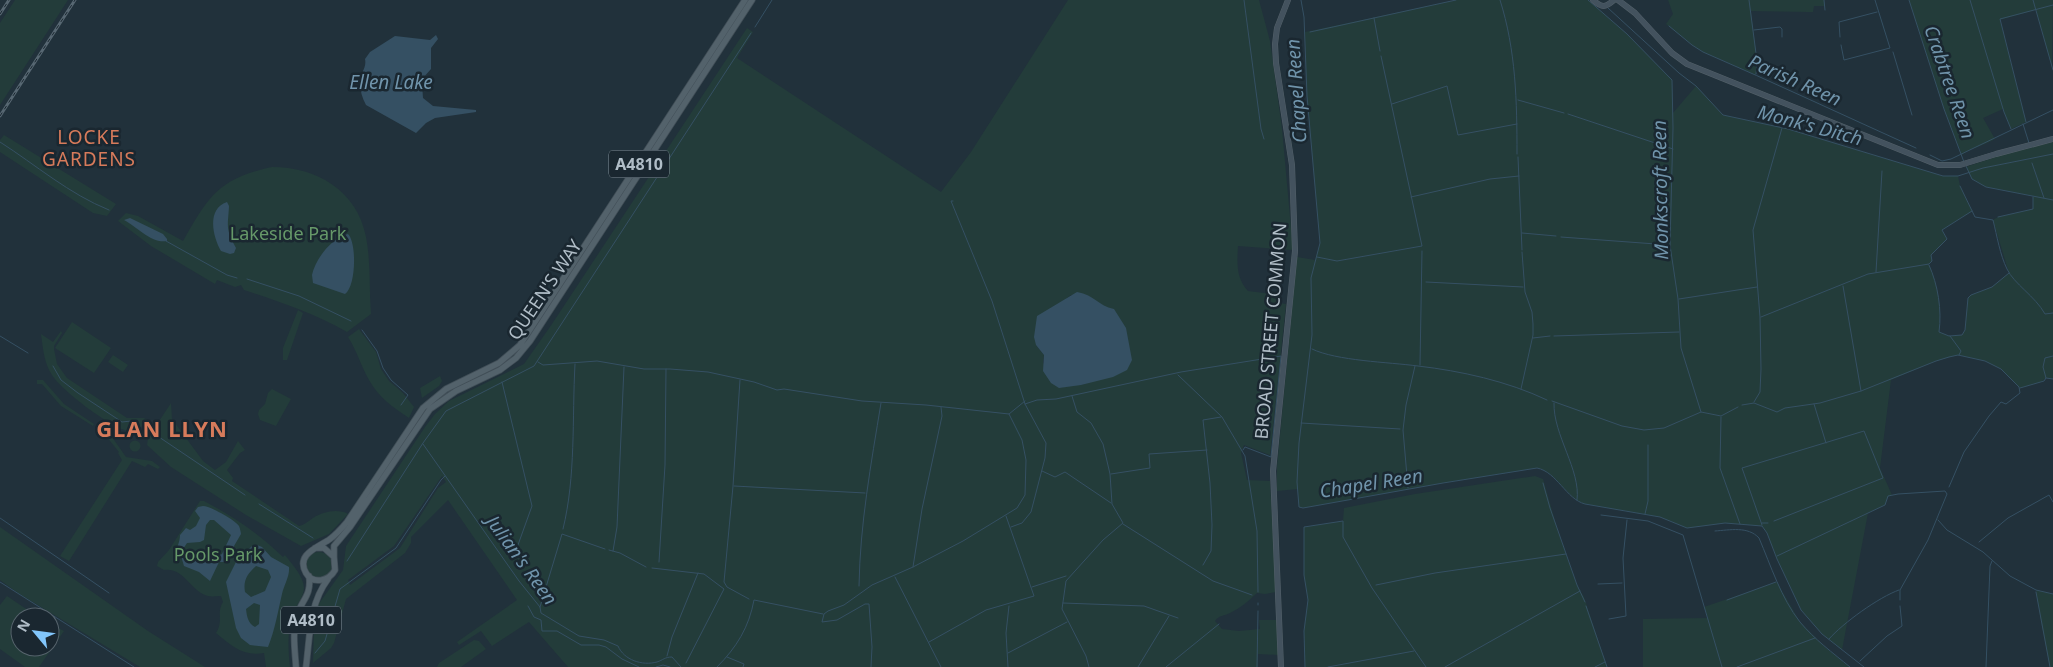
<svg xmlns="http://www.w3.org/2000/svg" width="2053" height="667" font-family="'Noto Sans',sans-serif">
<rect width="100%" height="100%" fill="#21313b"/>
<path fill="#233c3a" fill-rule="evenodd" d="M15,0H68L0,105V23Z
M1068,0H1259L1270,41L1282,129L1293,250L1238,246C1237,263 1236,278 1248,291L1280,295L1279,303L1286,304L1270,455L1244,445L1241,453L1247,480L1270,481L1276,592L1265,594L1257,593C1249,601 1240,608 1230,613C1224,616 1219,615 1215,621L1222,629L1239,631L1260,629L1259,620H1277L1279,655L1258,654V667H568L529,622L492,646L481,631L459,645L457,642L517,600L448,500L411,537V543L405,553L346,599L334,643L331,648L313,663L314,627L318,605L343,570L346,546L425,427L435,414L449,401L524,364L552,324L747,28L753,32L737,58L941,192L971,152ZM1071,295L1106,308L1091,382L1081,385L1043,363L1044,355L1036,345L1067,298ZM442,476L446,482L438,488L400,548L350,585L348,580L394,546Z
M1456,0H1588L1627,34L1672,80L1673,113L1696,86L1723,115L1788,129L1943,176H1958L1960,186L1972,211L1942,230L1947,239L1931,255L1932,261L1929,264C1938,285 1942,309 1939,332L1949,336L1962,335L1965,330L1968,298L1971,295L1992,287L2009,273L1993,220L1998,217L2033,209V196L1986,187L1972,179L1966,167L1998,156L2053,142V379L2046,378L2041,382L2020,388L2001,369L1985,361L1958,355L1936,361L1891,380L1880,468L1892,495L1888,497L1885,505L1868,513L1842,650L1822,634L1801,610L1777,559L1767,533L1762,526L1725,523L1687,528L1660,517L1585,504C1566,498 1557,472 1537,468L1443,483L1303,508L1299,507L1298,489L1277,491V467L1297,257L1315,260L1320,243L1307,96L1305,32Z
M1668,0H1824V6H1814L1813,12H1808L1751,11L1756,53V75L1703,52L1692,45L1666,24L1673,14Z
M1909,0H2053L2052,68L2036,10L2000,20L2026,122L2011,129L2003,109L1983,118L1995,139C1984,146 1972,147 1962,155L1944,109Z
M4,135L116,204L107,216L93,213L0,152V140Z
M272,167C316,167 357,190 366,237C371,262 369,289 371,314L347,332C314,313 280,302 244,290L241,285L235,287L217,280L215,284L151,246L118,221L126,213L138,216L183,241C209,196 218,179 272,167Z
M298,310L303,313L287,360H283V348Z
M72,322L111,348L94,373L55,348Z
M359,329L376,352L381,369L389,381L403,393L414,407L409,418C393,407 379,398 369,380C361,366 357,351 348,337Z
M61,331L62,333L54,346V349L57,364L67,378L127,418H144L149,421C143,425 137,432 129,431C112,429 61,390 52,375C44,363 43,349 41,334L53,342Z
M113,355L128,365L123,372L108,362Z
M440,376L442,381L439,386L422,398L420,388Z
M37,380H43L64,404L94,424L93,426L61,406L42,384H37Z
M272,389L291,399L276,426L260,420L258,414L259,410L265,404L268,393Z
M171,403L172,419L203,461L215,470L226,462L238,441L245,450L240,453L227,470L233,478L232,481L299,526C305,525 308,521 313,518C322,512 338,508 348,514L329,534L301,546L246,515L171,467L147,445L148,438Z
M100,428L112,437L126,457L152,461L160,467L158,469L148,464L145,467L132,461L69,561L60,556L122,460L118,453L119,452L106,436L98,430Z
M129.5 446a5.5 5.5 0 1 1 11 0a5.5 5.5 0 1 1-11 0Z
M1535,476L1543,479L1558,531L1577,585L1584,597L1607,667H1305L1304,631L1308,600L1304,575V527L1343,521L1344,508L1415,494Z
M200,501H204C233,516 259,534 283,557L285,555C292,564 304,577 304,588C304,597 296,605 293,613C287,630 288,649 290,667H266L264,653C244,657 230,645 216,633C224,620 216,613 223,602L221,596C217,596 212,597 208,596C191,592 184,567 164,570L157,566L158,562L169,550Z
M0,527L148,631L205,667H140L18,593L0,580Z
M306 565a13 13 0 1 1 26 0a13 13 0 1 1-26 0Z
M1777,582L1800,622L1826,648L1850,667H1643V619L1708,618L1704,607Z
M2036,590L2053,594V667H2050L2041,622Z
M7,596L38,617H20V647H50V624L64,631L39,667H25L0,649V605Z
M474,640L479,641L486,649L461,667H437L439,663Z"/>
<path fill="#355063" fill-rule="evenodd" d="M436,35L438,39L431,48V69L423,78L422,84L423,98L433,106L476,110V112L435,118L426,123L416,133L366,105C362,98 360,90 360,82C360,73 367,68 365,59L370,52L395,36L430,40Z
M227,202L229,206C228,227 225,228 236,248L234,253L230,254L221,251C213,237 206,209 227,202Z
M130,218L163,234L167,239V241C152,244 137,227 124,220Z
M348,234C357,243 356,287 345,294L313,283L312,275C315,260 331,238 348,234Z
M1077,292C1095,295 1098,306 1114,309L1126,328L1132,360L1127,370L1113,377L1081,385L1059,388L1051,383L1043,371L1044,355L1036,345L1034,337L1037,316Z
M203,506C210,506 235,520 239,526C240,528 241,533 241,534L234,546L236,554L243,555L252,546L257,545L262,547L271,557L289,567C290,576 284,585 282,594C278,611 275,630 268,647L250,645L241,638L236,628L226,582L236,562L235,559L231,557L225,562H219L210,581L199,572L184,566L181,556L179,558L175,556C176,548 180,543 180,535L186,528L190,530L196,526L200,518L195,511L198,507ZM210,520H214L231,535L222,554L205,562L183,555V549L187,543L200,542L204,540L206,525ZM256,566L268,570L271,577L265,591L251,597L245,592C243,581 247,574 256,566ZM254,603L260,605L259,624L255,627C248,623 247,617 246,609Z"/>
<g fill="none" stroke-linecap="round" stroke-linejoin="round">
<path stroke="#355063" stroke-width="1" d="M1244,0L1261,129L1264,139
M1301,0L1304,17L1307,96L1320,243L1311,278L1312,335L1299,443L1297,482L1299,507L1303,508L1443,483L1537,468C1557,472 1566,499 1585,504L1660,517L1687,528L1725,523L1762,526L1767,533L1777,559L1801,610L1822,634L1864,667
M1500,0C1516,50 1517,102 1517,154
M1588,0L1627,34L1672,80L1673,128L1670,245L1678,299L1681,348L1701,412
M1749,0L1757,61
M1824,0L1825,10
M1909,0L1944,109L1964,162
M1970,0L2004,112L2011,129
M2033,0L2053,70
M1608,8L1679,73L1696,86L1723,115L1788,129L1943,176H1958L1983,168L2053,154
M1374,18L1380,51
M1669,26L1692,45L1703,52C1775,83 1845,116 1916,148
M755,27L772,0
M1754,30L1780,27L1782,29V37
M1310,32L1456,0
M1840,37L1839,22L1877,12
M1841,45L1844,60L1890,48L1875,0
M1893,52L1912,115
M1756,74L1757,64
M1518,100L1564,113
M1392,104L1447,86L1458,135L1517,124
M1568,114L1673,149
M2026,122L2000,19L2053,5
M2023,124L2029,143
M0,142C36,165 69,194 109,210
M1930,155L1942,161L1951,159L2053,110
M1518,157L1522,250
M2032,163L2044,198
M1966,166L1972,179L1986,187L2053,200
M1960,186L1975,217L1993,220C1997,236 2000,255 2007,269C2014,284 2035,296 2045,314L2053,313
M1411,197L1490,179L1519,176
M953,201H951L992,301L1025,404L1046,443L1045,458L1031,512L1022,523L1011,527
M1998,217L2033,209V197
M1522,233L1556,236
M1561,237L1669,245
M166,241L227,275L237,278
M1317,257L1337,261L1422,246L1381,56
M1929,265C1938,285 1942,310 1939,332L1949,336L1962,335L1965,330L1968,298L1971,295L1992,287L2009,273
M1876,272L1882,171
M247,279L299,296L351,321
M1426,282L1523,287
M1843,286L1861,391
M1679,299L1757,287
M1761,317L1868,274L1929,264L1932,261L1931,255L1947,239L1942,230L1972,211
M362,330L377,351L383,368L391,380L408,395L401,405
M0,336L28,353
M1554,336L1679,332
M1950,336L1961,351L1959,355
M1533,338L1550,336
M1312,349C1337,361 1388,362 1418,366C1461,371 1507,381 1547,400
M538,362L543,365L597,361L644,369H670L708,372L754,382L777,390L784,389L862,401L926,405L1009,414L1025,401
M1420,365L1422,251
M53,366L61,380L78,393L122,422L131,421L140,426
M1178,375L1222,417L1245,456L1257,531L1258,592
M2046,378L2053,379
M740,380L733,486L724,582L727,587L749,599
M502,382L532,506L514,556
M2020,388L2044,381L2046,378L2043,367L2045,358L2053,356
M1521,389L1533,335V324L1532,312L1525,292L1522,252
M1072,396L1077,412L1091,423L1103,444L1110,474L1112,504L1123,523L1103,540L1066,581L1062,609L1086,656L1089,667
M1552,401L1622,426L1644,430L1664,428L1701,412L1721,416L1738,407
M1754,402L1760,392L1761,369L1760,317L1753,230L1782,128
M1554,403C1553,435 1581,470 1577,500
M1025,404L1037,400L1056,399L1181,372L1281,356L1271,457L1245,447L1243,450
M1814,404L1826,443
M1742,405L1754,403L1777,412L1785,408L1820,403L1861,391L1936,361L1949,357L1958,355L1985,361L2001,369L2019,387L2020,393L2006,404L2001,402L1989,416L1964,452L1949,487
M1721,417L1720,468L1740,524
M1301,423L1400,429
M156,435L245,495
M423,444L519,581L540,607L541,613L579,636L604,640L618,646C624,660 642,666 657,662C663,660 665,657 672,657L681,667
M1042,471L1055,477L1065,472L1111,503
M1111,474L1150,468L1149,454L1207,450
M1543,483L1550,508L1577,585L1585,602
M734,486L865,493
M1408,488L1403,430L1406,405L1415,366
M259,504L313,538
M1645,514L1648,501V445
M1601,515L1648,521L1683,535L1722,667
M0,518L109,593
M1938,520L1947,530L1983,552L2010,576L2036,590L2053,594
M1762,523H1768
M1123,524L1213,581L1252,595
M1762,525L1742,468L1864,431L1883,478L1774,521
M563,529C576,476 572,419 575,364
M1715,531C1730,530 1748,526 1759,538C1771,566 1781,598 1800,622C1814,639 1833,653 1850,667
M1979,542L2008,518L2049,495L2053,502
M609,550L620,553L646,567
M613,551L617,527L624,367
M1777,556L1885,505L1888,496L1898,494L1945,491L1947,494L1928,540L1900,590V600
M347,561L423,443L446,411L534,366L751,33
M659,562L665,465L666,369
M1203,565L1211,551L1212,525L1210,483L1203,420L1221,417
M913,567L922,509L942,416L941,407
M652,568L704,574L724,589L686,663
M895,577L941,667
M0,582L134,667
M1598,584L1622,583
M1376,585L1435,573L1566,554
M859,586C860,524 871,464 881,403
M1032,587L1066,576
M2036,592L2050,667
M1727,600L1776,582
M1063,603L1144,606L1178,618
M1258,605V603
M528,606L534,617L541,620L542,631H557L581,645H599L606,647L622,659L639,667
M1586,606L1607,667
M540,607L562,534L605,549
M1609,619L1626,616L1623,558L1627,520
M1829,639C1843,623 1879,597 1899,590
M929,642L986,610L1034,596L1006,516
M315,653L325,641L340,589L396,548L441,480L445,476
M1008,653L1067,622
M667,656L672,637L698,573
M727,657L744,664L743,667
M1860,661L1887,636L1902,626L1900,606
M656,667L663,665L670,667
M717,667C737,647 749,627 754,600L823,614
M871,667L872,647L869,604H865L837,620L822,622L824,614L828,611L844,605L872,585L913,567L963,541L1017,508L1025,495L1026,460L1022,440L1009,414
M1008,667L1006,633L1009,606
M1138,667L1169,616
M1166,667L1219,624
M1257,667L1258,611
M1305,667L1304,631L1308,600L1304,575V527L1343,521V537L1372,588L1426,667
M1328,667L1414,651
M1445,667L1580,591
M1595,667L1605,662
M1737,667L1815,638
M1986,667L1990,566L1992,561"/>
<defs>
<path id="secondary" d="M1593,0C1602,8 1605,8 1614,0
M1618,0L1635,13L1672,53L1687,64L1938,165H1960L1996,154L2053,139
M1281,667L1273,471L1295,251L1292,165L1276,63L1275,44L1277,28L1288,0"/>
<path id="primary" d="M315,548H324L334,557L335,570C329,581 313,585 306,573C295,554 319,547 330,539C337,534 342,528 347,522L423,408L446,389L499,363L520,345L745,0
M334,557V546L350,527L430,409L456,391L500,370L516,358L530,341L752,0
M296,667C295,651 292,632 297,616C301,600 312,596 309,576
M306,667C310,636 309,604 328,579"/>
</defs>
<use href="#secondary" stroke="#536069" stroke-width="6"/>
<use href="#primary" stroke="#414e57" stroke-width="7"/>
<use href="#secondary" stroke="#43525e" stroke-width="5"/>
<use href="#primary" stroke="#53626b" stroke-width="5.5"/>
<defs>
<path id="rail" d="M0,14L9,0
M0,116L75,0"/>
</defs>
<use href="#rail" stroke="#576772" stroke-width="3"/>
<use href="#rail" stroke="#1a2730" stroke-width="1" stroke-dasharray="4" stroke-linecap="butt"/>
</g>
<g text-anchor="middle" stroke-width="5" stroke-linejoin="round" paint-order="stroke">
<g fill="#1a2730" stroke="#83909a" stroke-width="1">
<rect x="609" y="150.5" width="60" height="27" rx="4"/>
<rect x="281" y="606.5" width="60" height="27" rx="4"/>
</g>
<g font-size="16" font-weight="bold" fill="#b0bdc7">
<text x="639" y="170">A4810</text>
<text x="311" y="626">A4810</text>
</g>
<g font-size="18" fill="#669969" stroke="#1a2730">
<text x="288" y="240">Lakeside Park</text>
<text x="218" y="561">Pools Park</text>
</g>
<g font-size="18" fill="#b0bdc7" stroke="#1a2730">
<text transform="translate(545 290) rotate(-56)" y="6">QUEEN'S WAY</text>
<text transform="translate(1271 331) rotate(-85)" y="6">BROAD STREET COMMON</text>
</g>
<g font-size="19" font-style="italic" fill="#7094ab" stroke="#1a2730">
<text transform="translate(1795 80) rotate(24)" y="7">Parish Reen</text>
<text x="391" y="89">Ellen Lake</text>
<text transform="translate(1950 82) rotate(71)" y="7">Crabtree Reen</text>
<text transform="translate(1296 91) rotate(-94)" y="7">Chapel Reen</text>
<text transform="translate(1810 125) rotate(15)" y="7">Monk's Ditch</text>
<text transform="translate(1660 190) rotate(-91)" y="7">Monkscroft Reen</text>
<text transform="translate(1371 483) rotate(-9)" y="7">Chapel Reen</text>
<text transform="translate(522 560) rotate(54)" y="7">Julian's Reen</text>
</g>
<g font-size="19" letter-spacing="1" fill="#d77b5b" stroke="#1a2730">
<text x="89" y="144">LOCKE<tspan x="89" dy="22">GARDENS</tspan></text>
</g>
<g font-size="22" font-weight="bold" letter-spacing="1" fill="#d77b5b" stroke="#1a2730">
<text x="162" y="437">GLAN LLYN</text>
</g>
</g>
<g transform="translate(35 632) rotate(299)"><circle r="24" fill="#1a2730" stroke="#56636c"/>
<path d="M0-4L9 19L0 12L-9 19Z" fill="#82c6fb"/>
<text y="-8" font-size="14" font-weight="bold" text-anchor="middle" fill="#b0bdc7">N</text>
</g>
</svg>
